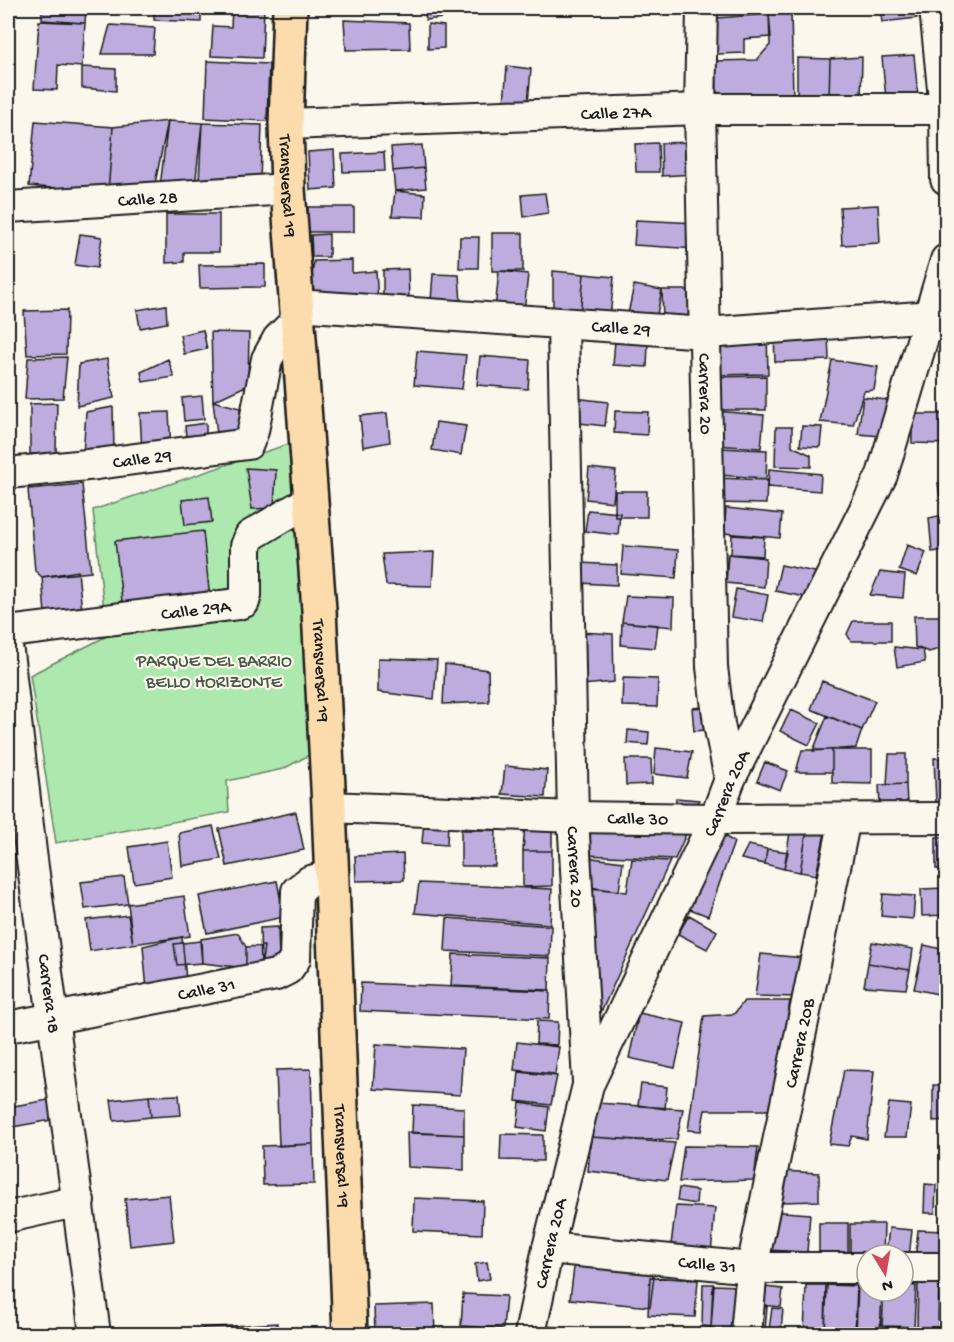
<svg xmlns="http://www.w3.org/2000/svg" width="954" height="1342" font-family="'Gochi Hand',sans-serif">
<rect width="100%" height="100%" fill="#fbf7ec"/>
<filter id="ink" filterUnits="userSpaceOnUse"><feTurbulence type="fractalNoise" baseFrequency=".0167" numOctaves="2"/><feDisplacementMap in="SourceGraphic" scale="12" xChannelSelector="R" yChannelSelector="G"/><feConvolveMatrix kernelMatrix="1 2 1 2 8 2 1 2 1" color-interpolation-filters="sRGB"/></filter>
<g filter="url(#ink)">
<path fill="#ade8ae" stroke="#648265" stroke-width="1.5" d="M312,436L330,744L283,769L227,781L229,812L56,843L30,675L107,636L93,510Z"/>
<path fill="#bdacdd" stroke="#1c1c1c" stroke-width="1.5" d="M42,8H86L85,23L42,20Z
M154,8H201V22L154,20Z
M232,8H264L262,58L211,56L213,26L231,27Z
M424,8H441L442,18L426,20Z
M880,8H916L917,18L882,22Z
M791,12L793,96L717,98L716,61L757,60L770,45L769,13Z
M769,14L771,37L744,39V53L717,54V18Z
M344,20L409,23L410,49L346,50Z
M39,21L85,23L82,67L58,65L57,90L34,89Z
M428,24L444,26V48L428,49Z
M110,25L155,28L153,54H102Z
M914,55L918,96L886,99L882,57Z
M862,57L861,101L829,99L830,59Z
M797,58L830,59L829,99L797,98Z
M207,61L269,64L267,121L205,118Z
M507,66L531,69L528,103H504Z
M82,67L116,69V91L82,88Z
M35,121L113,127L108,193L29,186Z
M168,121L202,123L195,186L160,187Z
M168,121L154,188L108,193L113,127Z
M202,123L262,125L260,181L199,182Z
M694,142L693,174L662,176L661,143Z
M658,143L659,172H636L635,144Z
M422,145L424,168L393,171L391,147Z
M334,150L336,188L310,190L308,152Z
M384,152L385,171L343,172L342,154Z
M424,168L426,188L395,191L393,171Z
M395,191L425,194L424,217L392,216Z
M545,193L548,213L524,217L522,195Z
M878,205L880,243L842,245L840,207Z
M308,207H354V232H307Z
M166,214H219V252H184V262L166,263Z
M636,220L697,223L696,249L634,245Z
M492,233H523V271H492Z
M80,234L102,237L97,268L75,265Z
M329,234V257H312L311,235Z
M460,237H479L478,268H459Z
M352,260V273L376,271L378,302L313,300L311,282L314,261Z
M265,264V287L200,288L199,265Z
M408,269L409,300L383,298V270Z
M499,271L528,274L524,312L495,309Z
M553,271L584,274L580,315L553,314Z
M433,274L459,275L461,303L431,301Z
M584,274L614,277L610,318L580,315Z
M634,285L662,290L655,324L627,319Z
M662,290H696L693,326L663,323Z
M166,305L167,323L140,328L137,310Z
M67,310L66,354L27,355L24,311Z
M203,330L207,349L184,354L180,335Z
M211,332L249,333L248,385L213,401Z
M767,332L768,374L712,375L710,334Z
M828,332L829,360L775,362L774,334Z
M615,341L648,343L647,367L613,365Z
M417,351L466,355L462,389L414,385Z
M480,356L530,360L528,389L477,385Z
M67,357L63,398L25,399L28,358Z
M107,359L114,398L77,406L79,364Z
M168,359L174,377L143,382L141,372Z
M832,360L878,367L874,390L864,391L853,425L820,422Z
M766,376V410H713L712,377Z
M202,396L204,419L184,421L182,398Z
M863,397L895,401L881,436L858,434Z
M574,398L608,402L605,426L571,422Z
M213,401L240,408V434L218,442Z
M57,403L56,453L30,454V404Z
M113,407L114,451L83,455L86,412Z
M615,411L648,412L647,435L614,433Z
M714,411L764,415L761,448L712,445Z
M169,412L171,450L142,452L140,413Z
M387,413L390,442L363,447L360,416Z
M912,414H946V444L912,443Z
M436,422L466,426L461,455L432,450Z
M206,423V445L187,447L185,426Z
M802,426L822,427L820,447L800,446Z
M776,427H792V446L811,455V467L775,466Z
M718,448L767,450L766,478L717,475Z
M246,468L276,470L274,508L252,509Z
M589,468L616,471L613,502L586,499Z
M769,469L821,474L820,491L768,487Z
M717,478L767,480L766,504L716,503Z
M938,483H946V550L932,552L929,518L943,515Z
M82,484L91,572L42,577L35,571L28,489Z
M615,491H647V517H615Z
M209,497L212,522L185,525L182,500Z
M726,508L782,514L780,538L724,533Z
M588,510L620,513L618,535L585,531Z
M203,531L210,600L124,618L115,541Z
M732,535L764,537L763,556L731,554Z
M907,545L926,552L917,576L899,570Z
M623,546L678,550L676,578L621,574Z
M434,552L432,586L386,585L382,554Z
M728,554L766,558L764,587L726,583Z
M580,563L617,565V585L579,583Z
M781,565L820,573L815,599L775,591Z
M78,571L82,611L45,614L42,577Z
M880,572L905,575L903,598L870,595Z
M736,589L768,595L763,622L731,617Z
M626,596L674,598L673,627L622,622Z
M914,616H946V647L929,652L915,647Z
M853,621H891V641H851L847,634Z
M622,622L658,625L655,648L621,645Z
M581,632L613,634L614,682L582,685Z
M894,647L923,650L925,662L897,667Z
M378,658L437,660L434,699L378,692Z
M445,664L488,670L489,702L443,704Z
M623,678L658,679L657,707L622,706Z
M822,681L875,701L862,730L811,709Z
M704,707L706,730L694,731L692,708Z
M791,710L820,723L809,745L780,731Z
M827,716L862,730L856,748L813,751Z
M628,730L649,732L648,745L627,743Z
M656,748L692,752L687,778L654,774Z
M802,750H832V772H796Z
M832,750H872V784L832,783Z
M889,754H906V784L887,785Z
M934,758L946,759V803H936Z
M625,759H651L652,784L626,785Z
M765,762L788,771L780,790L757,781Z
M505,766L547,770L545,797L502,794Z
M906,784L907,804L880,805L879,785Z
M676,798L699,800L697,813L675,812Z
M296,812L304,850L227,866L219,829Z
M424,821L448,822L447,845L422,843Z
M525,824L552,825V851H523Z
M213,826L221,859L182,866L179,833Z
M587,826L686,834L675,859L585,855Z
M791,827L807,830L800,872L784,869Z
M461,830H496L495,866H461Z
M715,830L734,842L708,916L680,905Z
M807,830L825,833L816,875L800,872Z
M936,837H946V869H936Z
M167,841L172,877L134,883L129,847Z
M748,845L767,849L765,864L741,859Z
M767,849L788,852L784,869L765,864Z
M523,851H552V886L523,887Z
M403,854L404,880L356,881L355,856Z
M585,857L623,862L619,891L581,886Z
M632,859L670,861L602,1010L589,1011L590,888L627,892Z
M124,877L128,904L85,909L81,882Z
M277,881L284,917L207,933L199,896Z
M419,883L552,889L550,924L415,913Z
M946,888V915L922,916L921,889Z
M883,894L915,896L913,919L881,916Z
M184,896L190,936L133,944L128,904Z
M128,915L133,944L90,951L86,920Z
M689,915L717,931L707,949L678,934Z
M447,918L551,926L550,956L445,951Z
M278,927L279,961L261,968L260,928Z
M238,933L246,947V968L202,963L201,939Z
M182,937L186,980L147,990L143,946Z
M200,941L202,963L177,965L174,944Z
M872,942L913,949L910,970L868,963Z
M924,945L946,950L938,994L914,989Z
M264,946L261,968H246V947Z
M453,954L550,958L549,990L451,986Z
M761,954L804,958L798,997L755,996Z
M868,963L910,970L906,989L864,986Z
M361,983L550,991L549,1019L360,1011Z
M744,1001H790L773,1110H705L701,1131L688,1130L704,1016L734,1014Z
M639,1013L685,1023L675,1068L629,1058Z
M537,1021L558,1022L557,1045L536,1044Z
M517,1042L559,1047L555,1074L514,1070Z
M376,1044L463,1049L460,1095L373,1089Z
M311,1069L313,1144L279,1146L276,1070Z
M844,1070L874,1071L867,1139L852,1136L848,1146L829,1144Z
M519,1072L557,1076L551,1105L516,1101Z
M641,1084L667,1087L665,1109L638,1105Z
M933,1085H946V1120L933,1121Z
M179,1095L181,1115L151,1117L149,1096Z
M149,1096L151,1117L114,1121L111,1100Z
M48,1100L52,1120L12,1127L14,1106Z
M520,1103L549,1107L546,1131L517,1127Z
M597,1103L683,1109L677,1139L639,1140L591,1137Z
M889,1103L911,1105L907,1137H884Z
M413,1105L464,1108V1135L412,1133Z
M407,1132L464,1135V1170L408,1167Z
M501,1134L543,1135V1161L500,1160Z
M591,1137L675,1143L667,1180L588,1171Z
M313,1144L314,1184L263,1185L262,1146Z
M684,1146L758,1147L754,1180L679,1182Z
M781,1171L819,1173V1201L781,1202Z
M925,1184L936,1185L935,1213H924Z
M679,1188L697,1191L696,1204L677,1201Z
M169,1195L174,1241L130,1246L125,1199Z
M414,1198L483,1201L482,1234L413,1231Z
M676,1206L715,1208L711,1254L671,1245Z
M770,1211L810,1214L807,1252L767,1250Z
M819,1223H848V1257H819Z
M850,1224H884L883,1255L850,1257Z
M889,1228L912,1230L909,1257L886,1255Z
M918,1230L945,1231L943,1264L915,1262Z
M575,1260L655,1269L650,1307L570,1299Z
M487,1262L490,1279L477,1281L475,1264Z
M650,1277L698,1280L695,1317L648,1315Z
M918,1281L939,1282L938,1328L917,1327Z
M858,1283L867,1284V1291H882L880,1334H856Z
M703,1284H713L711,1327L702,1326Z
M941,1284H946V1315L940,1314Z
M714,1285L739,1286L736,1330L711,1328Z
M806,1285H826L825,1334H804Z
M827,1285L857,1286L855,1334H825Z
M903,1285L916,1286L914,1327L882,1326L884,1291H903Z
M755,1286L783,1289L781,1307L753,1304Z
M463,1294L506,1296L503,1329L461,1326Z
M434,1304L435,1334H375L374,1306Z
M754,1306L767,1307L765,1331L751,1330Z
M772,1308L783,1309L781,1331L769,1330Z
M277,1323L278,1334H204L203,1328Z
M544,1326L577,1329V1334H543Z
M203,1328L204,1334H166Z
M914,1330L930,1331V1334H913Z"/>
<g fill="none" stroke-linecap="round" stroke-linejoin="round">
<defs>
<g id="street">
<path id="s1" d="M702,8L700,109L712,667L719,724L730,779"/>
<path d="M935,8L945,109L946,179"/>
<path id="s2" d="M286,124L700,109H945"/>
<path id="s3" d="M8,207L288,189"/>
<path id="s4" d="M296,305L706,333L946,315"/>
<path id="s5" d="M563,324L573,817L588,1082"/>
<path id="s6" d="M8,473L97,464L248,444L253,431L267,359L278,339L296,321"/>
<path id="s7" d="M8,632L238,604L244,602L246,595V546L250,536L312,499"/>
<path id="s8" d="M8,652L31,852L95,1334"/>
<path id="s9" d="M329,807L573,817L715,819L946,818"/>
<path id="s10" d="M8,1027L276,975L288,969L295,959L297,891L310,881L331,876"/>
<path d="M8,1217L79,1201"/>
<path id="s11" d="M548,1248L752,1268H867"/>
<path d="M903,1268H946"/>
<path id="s12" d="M530,1334L548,1248L588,1085L715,819L730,779L882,475L946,260"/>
<path id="s13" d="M746,1334L752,1268L845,819"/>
</g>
<g id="primary">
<path id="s14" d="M290,8L286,124L288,189L319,610L329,807L350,1334"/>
</g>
</defs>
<use href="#street" stroke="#1c1c1c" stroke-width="34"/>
<use href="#primary" stroke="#1c1c1c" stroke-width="38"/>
<use href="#street" stroke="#fbf7ec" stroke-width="30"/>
<use href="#primary" stroke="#fcdcac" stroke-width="33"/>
</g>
</g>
<g text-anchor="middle" stroke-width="4.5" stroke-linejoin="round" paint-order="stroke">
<g font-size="18" fill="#1c1c1c" stroke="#fbf7ec">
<text dy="6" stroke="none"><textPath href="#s2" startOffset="330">Calle 27A</textPath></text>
<text dy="6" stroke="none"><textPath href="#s14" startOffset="178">Transversal 19</textPath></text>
<text dy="6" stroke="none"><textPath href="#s3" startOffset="140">Calle 28</textPath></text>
<text dy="6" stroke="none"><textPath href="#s4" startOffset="326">Calle 29</textPath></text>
<text dy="6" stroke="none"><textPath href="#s1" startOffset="386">Carrera 20</textPath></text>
<text dy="6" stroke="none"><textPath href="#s6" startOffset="135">Calle 29</textPath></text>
<text dy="6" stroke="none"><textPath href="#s7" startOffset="189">Calle 29A</textPath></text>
<text dy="6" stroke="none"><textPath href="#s14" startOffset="664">Transversal 19</textPath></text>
<text dy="6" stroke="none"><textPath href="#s12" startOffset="579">Carrera 20A</textPath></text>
<text dy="6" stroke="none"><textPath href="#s9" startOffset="309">Calle 30</textPath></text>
<text dy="6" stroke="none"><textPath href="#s5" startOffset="543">Carrera 20</textPath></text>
<text dy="6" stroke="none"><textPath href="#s10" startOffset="202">Calle 31</textPath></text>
<text dy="6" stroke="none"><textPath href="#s8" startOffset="344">Carrera 18</textPath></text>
<text dy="6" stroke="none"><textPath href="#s13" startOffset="296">Carrera 20B</textPath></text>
<text dy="6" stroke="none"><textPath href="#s14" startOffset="1150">Transversal 19</textPath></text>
<text dy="6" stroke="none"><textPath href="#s12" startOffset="93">Carrera 20A</textPath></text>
<text dy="6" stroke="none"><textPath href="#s11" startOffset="160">Calle 31</textPath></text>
</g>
<g font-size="18" fill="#485948" stroke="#fbf7ec">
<text x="214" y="666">PARQUE DEL BARRIO<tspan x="214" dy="21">BELLO HORIZONTE</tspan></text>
</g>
</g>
<rect width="954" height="1342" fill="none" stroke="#fbf7ec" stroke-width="30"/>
<rect x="15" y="15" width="924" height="1312" fill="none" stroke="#1c1c1c" stroke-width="2" filter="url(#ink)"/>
<g transform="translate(885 1273) rotate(169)"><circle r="28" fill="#fbf7ec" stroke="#a29f99" stroke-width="1.5"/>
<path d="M0-4.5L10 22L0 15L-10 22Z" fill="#d1495b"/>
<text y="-9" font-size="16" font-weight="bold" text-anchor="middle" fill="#1c1c1c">N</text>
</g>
</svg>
